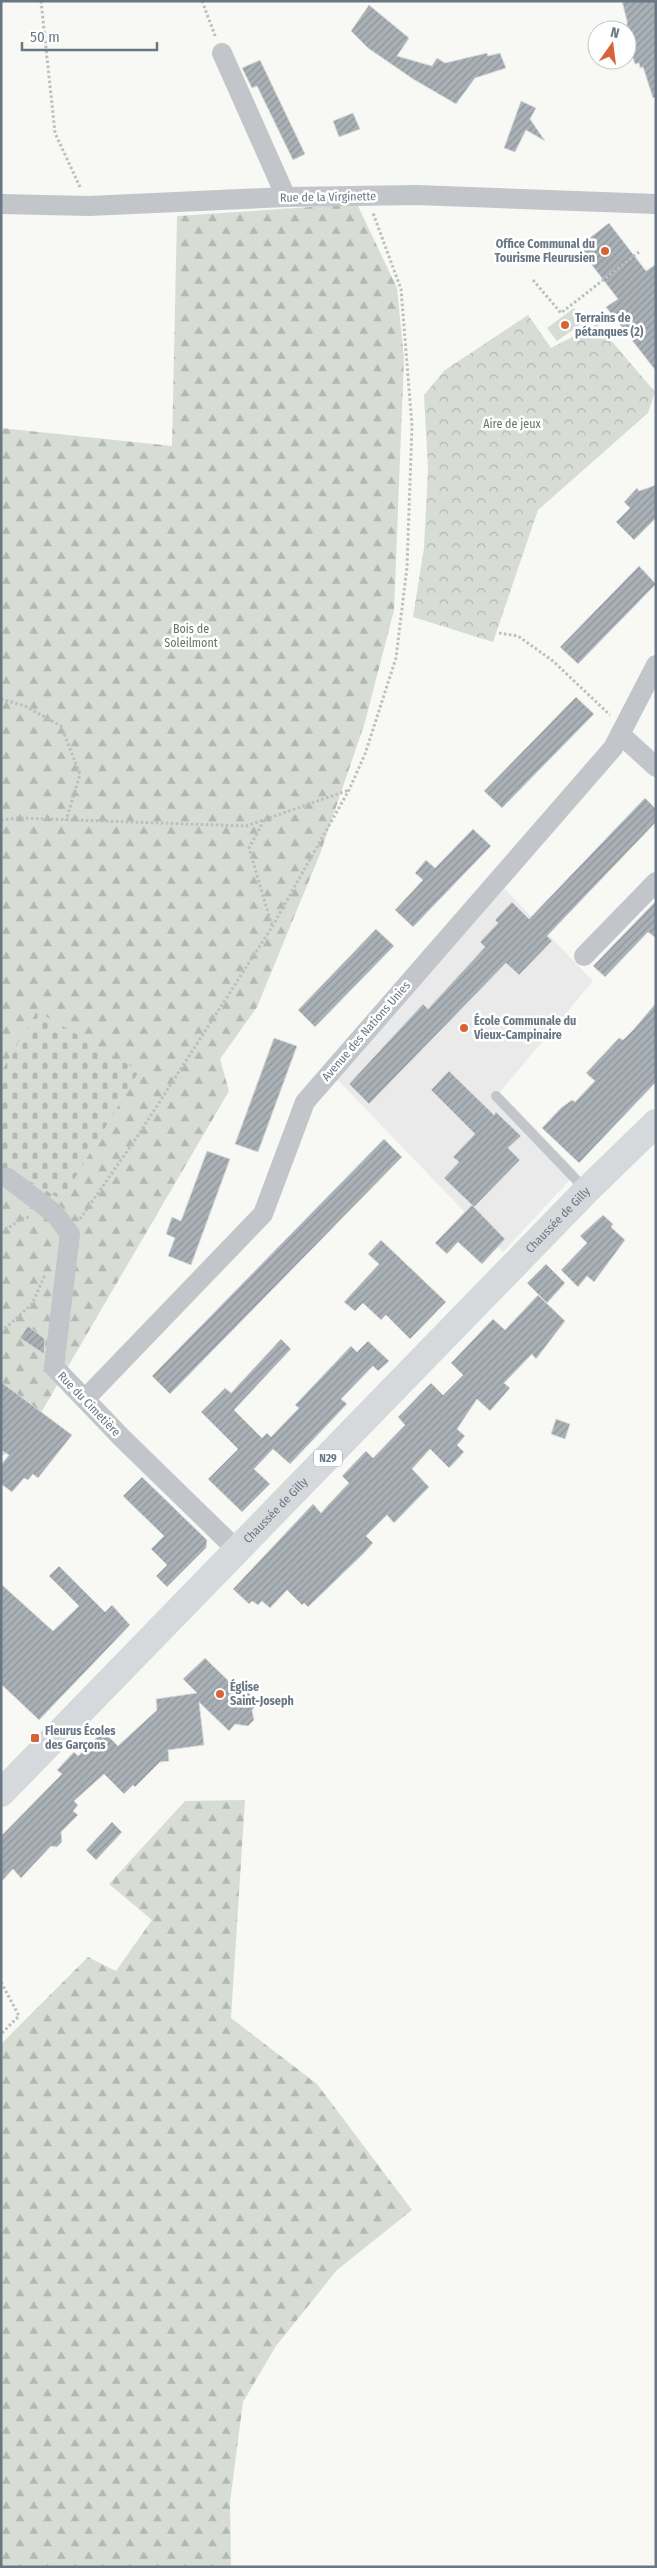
<svg xmlns="http://www.w3.org/2000/svg" width="657" height="2568" font-family="'Fira Sans Condensed',sans-serif">
<defs>
<pattern id="forest-firs" width="22" height="20" patternUnits="userSpaceOnUse" patternTransform="scale(1.25)"><rect width="22" height="20" fill="#d7ddd5"/><path d="M5 1l3.5 6h-7zM16 11l3.5 6h-7z" fill="#b2b8b2"/></pattern>
<pattern id="cemetery-stones" width="16" height="16" patternUnits="userSpaceOnUse" patternTransform="scale(1.25)"><rect width="16" height="16" fill="#d7ddd5"/><path d="M2 7V4a2 2 0 0 1 4 0v3zM10 15v-3a2 2 0 0 1 4 0v3z" fill="#b2b8b2"/></pattern>
<pattern id="park-crowns" width="20" height="18" patternUnits="userSpaceOnUse" patternTransform="scale(1.25)"><rect width="20" height="18" fill="#d7ddd5"/><path d="M2 6a3 3 0 1 1 6 0M12 15a3 3 0 1 1 6 0" fill="none" stroke="#b2b8b2"/></pattern>
<pattern id="building-hatch" width="6" height="6" patternUnits="userSpaceOnUse" patternTransform="scale(1.25)"><rect width="6" height="6" fill="#a9b0b6"/><path d="M-1 1l2-2M0 6l6-6M5 7l2-2" fill="none" stroke="#8e949a"/></pattern>
</defs>
<rect width="100%" height="100%" fill="#f8f8f5"/>
<path fill="#e9eae9" d="M499,883L593,981L500,1092L577,1172L503,1252L334,1076Z"/>
<path fill="url(#forest-firs)" d="M357,204L397,288L404,359L394,610L365,722L320,854L257,1007L220,1059L229,1091L28,1435L1,1457V428L172,446L177,216Z
M245,1800L231,2018L317,2084L412,2210L337,2270L276,2346L243,2402L230,2502L231,2567H1V2044L88,1957L116,1971L152,1920L109,1884L185,1801Z"/>
<path fill="url(#cemetery-stones)" d="M37,1011L139,1071L62,1200L9,1169L1,1182V1072Z"/>
<path fill="url(#park-crowns)" d="M528,315L551,348L597,324L655,392L648,413L538,510L493,642L413,617L424,548L428,469L424,395L445,370Z"/>
<path fill="#d7ddd5" d="M574,308L584,322L557,341L547,328Z"/>
<path fill="url(#building-hatch)" stroke="#dadad8" d="M622,1H656V97L653,98L643,67L640,68L639,63L635,64L630,50L627,51V21Z
M369,5L409,38L397,56L432,66L437,58L445,63L487,53L488,56L500,53L506,68L475,78L456,104L413,79L368,48L351,31Z
M260,60L305,154L293,160L257,86L252,88L242,68Z
M521,101L536,108L530,119L545,141L526,130L515,152L504,148Z
M353,113L360,129L339,137L333,121Z
M609,223L646,271L656,264V371L606,307L618,299L578,247Z
M656,485V518L634,540L616,522L630,508L624,502L637,488L639,491Z
M639,566L656,584L578,664L560,647Z
M576,697L594,714L502,808L484,791Z
M645,798L656,809V822L547,936L552,941L519,975L506,963L369,1104L349,1084L423,1004L428,1009L485,947L480,942L498,923L495,920L512,902L529,919Z
M473,829L491,846L413,927L395,910L423,880L415,873L426,860L435,868Z
M656,901V938L648,932L605,977L593,966Z
M376,929L394,946L315,1027L298,1010Z
M656,1003V1082L579,1163L542,1128L561,1108L572,1100L575,1102L595,1081L586,1073L619,1038L623,1040L634,1029Z
M274,1038L297,1046L258,1152L235,1144Z
M449,1071L494,1115L496,1112L521,1136L508,1148L520,1160L474,1207L444,1178L459,1162L453,1157L475,1134L431,1090Z
M384,1139L402,1157L170,1394L152,1376Z
M207,1151L230,1159L191,1265L168,1256L175,1238L166,1234L172,1217L181,1221Z
M472,1205L505,1239L482,1264L458,1242L447,1254L435,1243Z
M603,1215L613,1224L611,1227L625,1240L594,1282L587,1276L578,1287L561,1270L587,1243L580,1236Z
M381,1240L446,1302L410,1339L386,1315L381,1320L363,1303L355,1311L344,1302L379,1264L368,1254Z
M546,1264L565,1283L547,1303L527,1283Z
M538,1295L565,1321L536,1359L532,1354L504,1383L510,1388L490,1411L477,1399L457,1429L465,1436L457,1445L464,1452L449,1468L430,1449L412,1469L429,1487L394,1523L387,1515L366,1536L373,1543L364,1553L308,1607L304,1603L302,1605L287,1590L270,1608L262,1601L258,1605L252,1601L249,1604L233,1589L313,1504L321,1513L329,1504L349,1483L342,1476L366,1451L373,1458L405,1425L398,1417L431,1383L443,1395L463,1375L451,1363L493,1319L505,1330Z
M28,1326L45,1339L44,1354L20,1338Z
M281,1339L291,1349L234,1410L262,1438L267,1433L271,1437L299,1408L295,1405L351,1346L357,1352L368,1341L389,1361L378,1371L373,1366L341,1399L347,1404L290,1464L273,1449L254,1469L270,1484L242,1512L208,1479L238,1449L201,1412L225,1388L231,1393Z
M1,1382L72,1435L38,1478L33,1474L28,1480L24,1478L12,1492L1,1484V1465L9,1455L1,1450Z
M556,1419L570,1424L565,1439L551,1434Z
M142,1477L207,1540L206,1548L167,1587L156,1576L167,1565L151,1549L164,1536L123,1496Z
M59,1566L105,1612L112,1605L130,1625L39,1720L1,1684V1584L53,1631L79,1606L49,1576Z
M205,1658L244,1696L248,1692L258,1703L252,1710L254,1720L248,1726L235,1724L229,1731L199,1702L204,1745L168,1750L169,1761L160,1762L135,1787L133,1785L124,1794L104,1774L74,1801L78,1805L73,1811L78,1815L61,1832L62,1842L57,1847L51,1846L21,1878L13,1869L1,1882V1836L62,1774L57,1770L74,1752L78,1756L103,1731L118,1746L157,1710L156,1699L197,1693L183,1679Z
M112,1822L122,1832L96,1860L86,1850Z"/>
<g fill="none" stroke-linecap="round" stroke-linejoin="round">
<path stroke="#bcbec1" stroke-width="3" stroke-dasharray="2.5 2.5" stroke-linecap="butt" d="M41,1L55,133L80,187
M202,1L216,38
M533,280L561,313L639,252
M499,633L518,636L553,661L610,715
M1,699L25,706L61,726L80,774L66,821
M1,820L18,818L246,826L349,790
M264,820L249,848L272,926
M80,1219L137,1137L272,927L349,790L365,754L396,658L407,567L412,426L401,289L373,213
M1,1233L21,1219L30,1217
M1,1332L32,1304L45,1275
M1,1982L19,2016L1,2034"/>
<path stroke="#c2c5c9" stroke-width="10" d="M496,1096L586,1190"/>
<path stroke="#c2c5c9" stroke-width="20" d="M222,53L286,197
M1,204L89,206L286,197L417,195L656,204
M620,734L656,767
M584,956L656,882
M8,1178L55,1214L70,1234L54,1367L122,1438L238,1551
M86,1398L263,1214L305,1102L613,748L656,665"/>
<path stroke="#d5d9dc" stroke-width="28" id="s1" d="M1,1793L587,1190L656,1123"/>
</g>
<g fill="#d86435" stroke="#fff" stroke-width="2">
<circle cx="605" cy="251" r="5"/>
<circle cx="565" cy="325" r="5"/>
<circle cx="464" cy="1028" r="5"/>
<circle cx="220" cy="1694" r="5"/>
<rect x="30" y="1733" width="10" height="10" rx="2.5"/>
</g>
<g text-anchor="middle" stroke-width="5" stroke-linejoin="round" paint-order="stroke">
<rect fill="#fff" stroke="#96a0a9" stroke-width="1" x="314" y="1449.5" width="28" height="17" rx="4"/>
<g font-size="11" font-weight="bold" fill="#697784">
<text x="328" y="1462">N29</text>
</g>
<g font-size="12" fill="#697784" stroke="#fff">
<text transform="translate(328 197) rotate(-1)" y="4">Rue de la Virginette</text>
<text transform="translate(366 1031) rotate(-49)" y="4">Avenue des Nations Unies</text>
<text dy="4" stroke="none"><textPath href="#s1" startOffset="799">Chaussée de Gilly</textPath></text>
<text transform="translate(89 1404) rotate(46)" y="4">Rue du Cimetière</text>
<text dy="4" stroke="none"><textPath href="#s1" startOffset="394">Chaussée de Gilly</textPath></text>
</g>
<g font-size="12" font-weight="bold" fill="#697784" stroke="#fff" text-anchor="start">
<text x="595" y="248" text-anchor="end">Office Communal du<tspan x="595" dy="14">Tourisme Fleurusien</tspan></text>
<text x="575" y="322">Terrains de<tspan x="575" dy="14">pétanques (2)</tspan></text>
<text x="474" y="1025">École Communale du<tspan x="474" dy="14">Vieux-Campinaire</tspan></text>
<text x="230" y="1691">Église<tspan x="230" dy="14">Saint-Joseph</tspan></text>
<text x="45" y="1735">Fleurus Écoles<tspan x="45" dy="14">des Garçons</tspan></text>
</g>
<g font-size="12" fill="#667763" stroke="#fff">
<text x="512" y="428">Aire de jeux</text>
<text x="191" y="633">Bois de<tspan x="191" dy="14">Soleilmont</tspan></text>
</g>
</g>
<rect width="657" height="2568" fill="none" stroke="#697784" stroke-width="5"/>
<g transform="translate(612 45) rotate(14)"><circle r="24" fill="#ffffff" stroke="#c3c9ce"/>
<path d="M0-4L9 19L0 12L-9 19Z" fill="#d86435"/>
<text y="-8" font-size="14" font-weight="bold" text-anchor="middle" fill="#697784">N</text>
</g>
<path d="M22 42v8h135v-8" fill="none" stroke="#697784" stroke-width="2.5"/>
<text x="30" y="42" font-size="15" fill="#697784" stroke="#ffffff" stroke-width="4" paint-order="stroke">50 m</text>
</svg>
